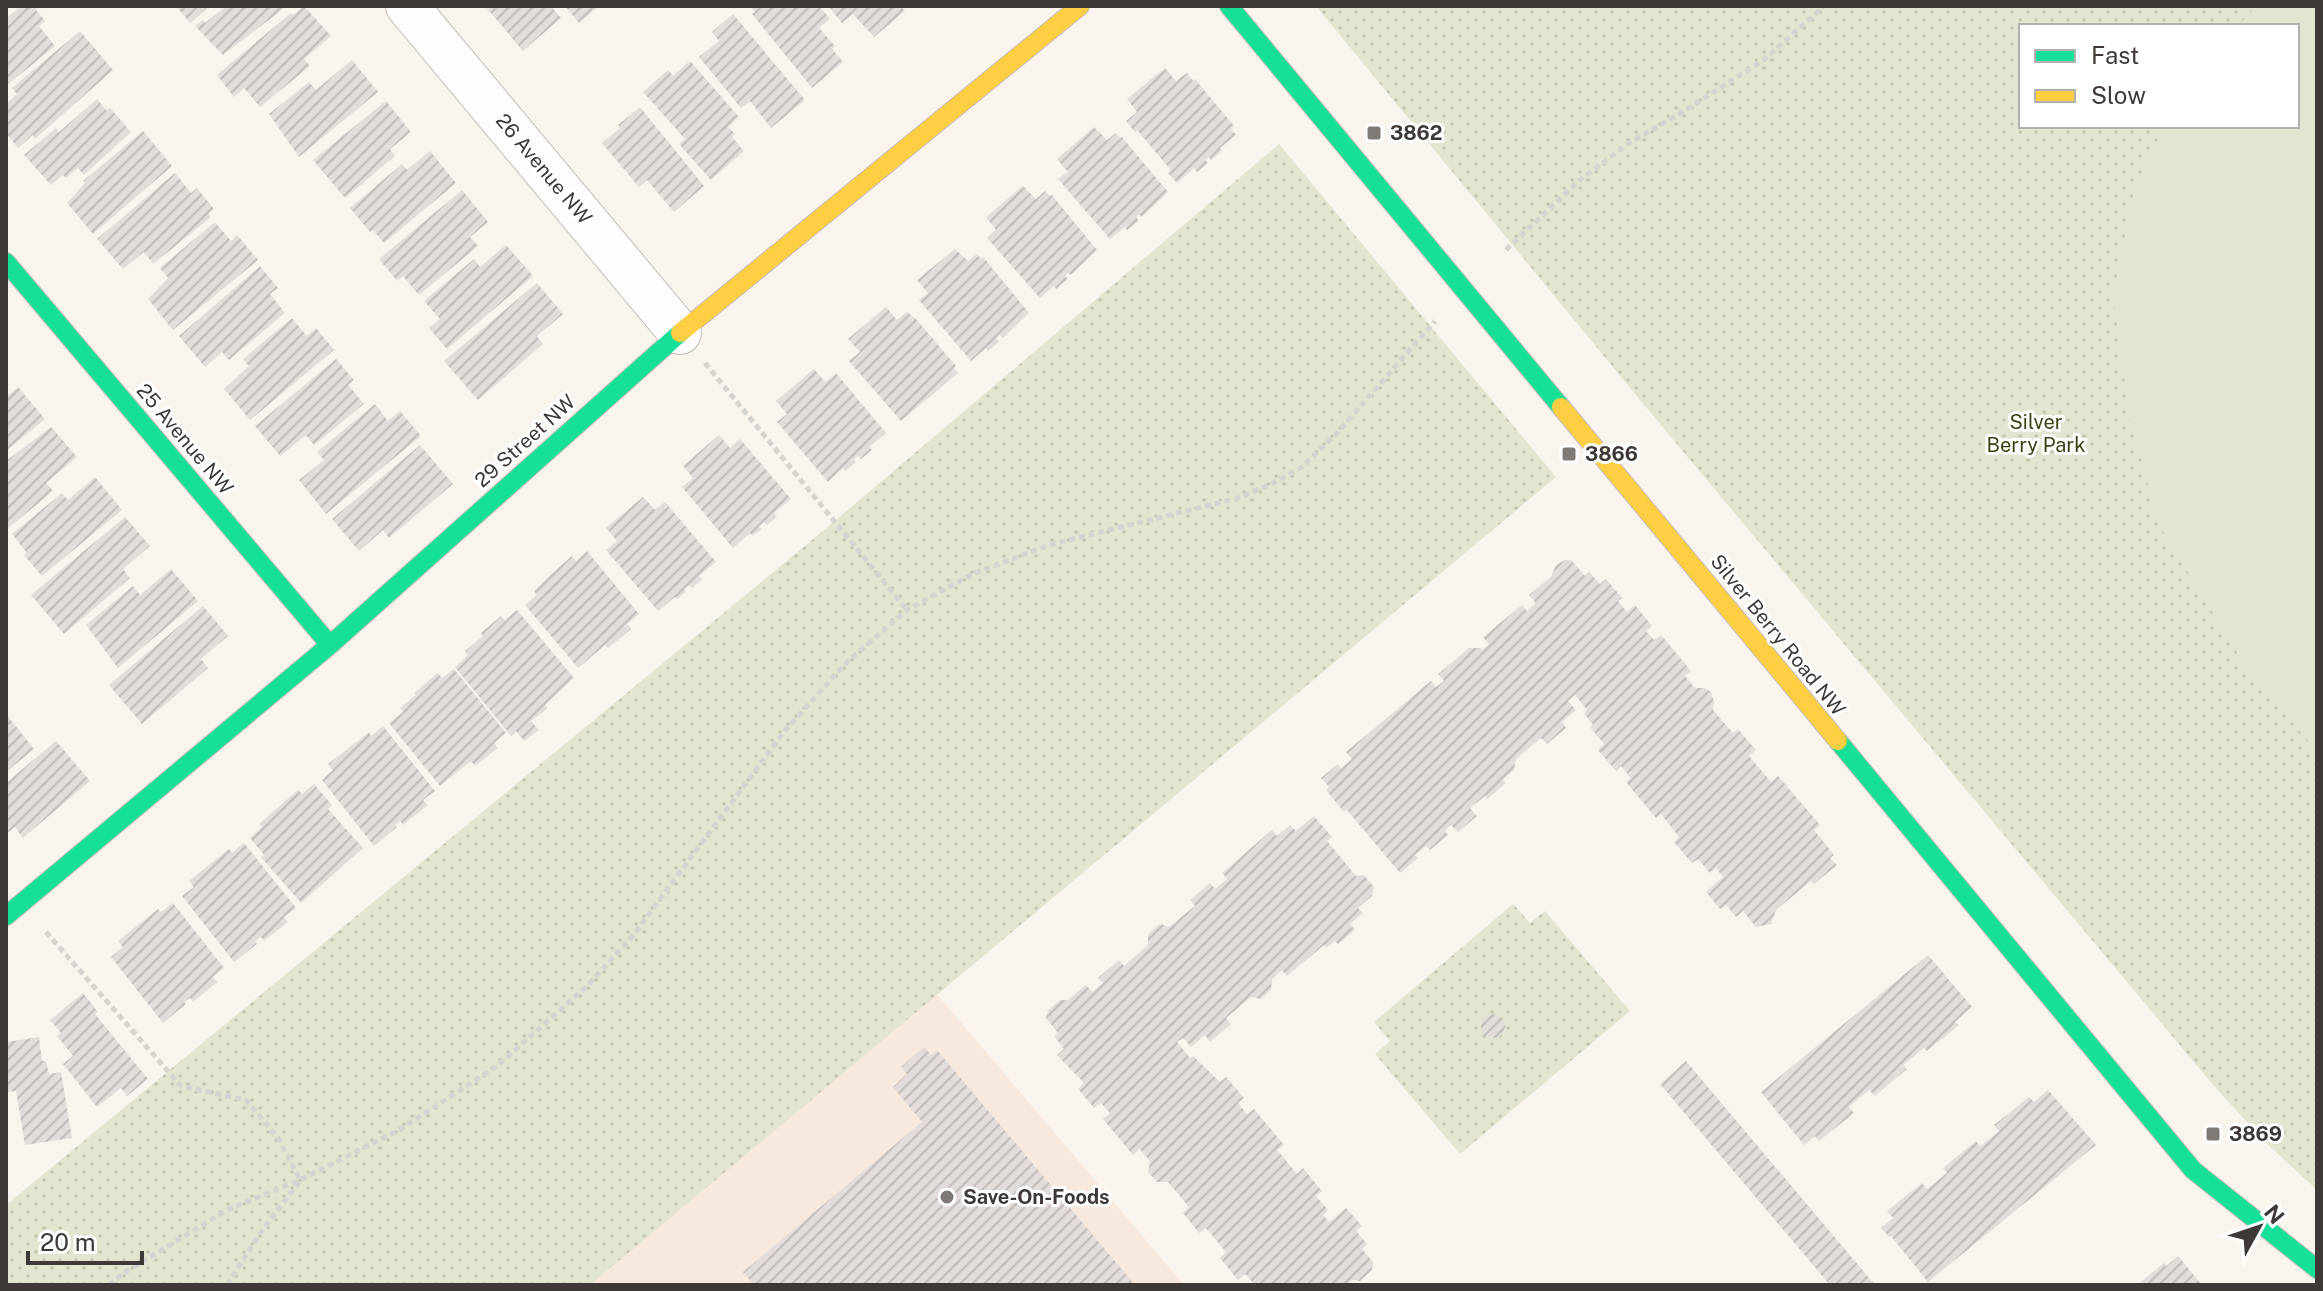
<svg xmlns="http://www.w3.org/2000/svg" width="2323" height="1291" font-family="'Public Sans',sans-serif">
<defs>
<pattern id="grass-dots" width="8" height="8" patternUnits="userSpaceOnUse" patternTransform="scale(2)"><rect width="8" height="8" fill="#e3e5d0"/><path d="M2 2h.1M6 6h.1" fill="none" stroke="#c4c5b3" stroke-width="1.8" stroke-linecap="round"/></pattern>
<pattern id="building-hatch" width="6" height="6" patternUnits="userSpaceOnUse" patternTransform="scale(2)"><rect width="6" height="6" fill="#e2ddda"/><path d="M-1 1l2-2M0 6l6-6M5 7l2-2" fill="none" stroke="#c3bebc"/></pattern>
</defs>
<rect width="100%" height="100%" fill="#faf4ee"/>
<path fill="#f7e9de" d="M936,993L1184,1285H590Z"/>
<path fill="url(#grass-dots)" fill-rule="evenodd" d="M1316,6H2317V1190L2265,1142L2214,1086L1640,400ZM2021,26H2297V126H2021Z
M1279,144L1556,477L590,1285H6V1205L823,531Z
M1513,904L1530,923L1545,911L1630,1011L1460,1154L1375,1054L1390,1041L1374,1022Z"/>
<path fill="#e3e5d0" d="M2256,6H2309L2317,15V752L2247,669L2159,525L2129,414L2113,296L2134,190L2164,126H2297V26H2238Z"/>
<path fill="url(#building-hatch)" d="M21,6H33L45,21L39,26L55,46L6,86V19Z
M176,6H210L190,23Z
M226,6H287L223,55L195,26L203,20L205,23Z
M304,6L331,36L304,59L310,66L260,107L244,88L234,97L217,75L291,13L293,15Z
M485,6H551L561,18L523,51Z
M565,6H599L579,23Z
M750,6H819L830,19L819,28L835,46L832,49L843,62L812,88L752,14L755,12Z
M828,6H901L905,11L874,37L853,14L842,23Z
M733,14L805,100L771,128L750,101L741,108L699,57L719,41L712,32Z
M80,31L113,70L35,139L33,135L18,148L6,133V104L17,94L12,88Z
M352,60L378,92L299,157L269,114L309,82L316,90Z
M690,61L739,117L728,127L735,134L732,137L744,151L711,180L679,144L685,139L643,92L668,70L673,76Z
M1165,68L1176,81L1187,73L1193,81L1195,79L1234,126L1231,129L1236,135L1220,148L1222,151L1211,160L1209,157L1205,160L1208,163L1197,172L1194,168L1177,183L1168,173L1171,170L1137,130L1135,132L1126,121L1137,112L1127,99Z
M97,99L107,111L110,108L131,132L84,175L78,168L66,178L63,175L51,185L24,155L56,128L59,132Z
M386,101L411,132L390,149L395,156L345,198L313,160Z
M640,107L704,186L674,212L647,180L639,187L602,143L620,128L618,125Z
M1094,127L1107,140L1116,133L1120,138L1122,137L1168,192L1142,217L1139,214L1136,217L1139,221L1127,230L1125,227L1110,239L1058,179L1068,172L1057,159Z
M143,131L172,166L93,234L67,203L85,183L83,181Z
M430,151L456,183L384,243L373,230L370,232L350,208L402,164L407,170Z
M175,173L191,193L197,188L214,209L208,214L211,217L153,264L144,252L123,269L97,239Z
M1023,186L1036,199L1045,191L1050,196L1052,195L1097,250L1071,275L1068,273L1065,276L1068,279L1056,289L1054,286L1040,298L987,238L996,230L986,217Z
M462,190L488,222L470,237L478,246L419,295L403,276L397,281L379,259Z
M215,222L231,241L237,235L258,260L173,330L148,299L168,278L160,268Z
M506,245L533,276L447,349L429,328L440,319L424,301L474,259L480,267Z
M955,249L968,261L977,254L981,259L983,257L1029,313L1003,338L1000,335L996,338L999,342L988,351L986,348L971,361L919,300L928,293L917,280Z
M260,266L278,288L270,294L285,313L229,360L222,352L205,367L179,336Z
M537,283L563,314L537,336L543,344L478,400L444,361Z
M886,307L897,320L907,312L916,319L956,366L954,368L958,373L901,421L849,361L860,352L848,339Z
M292,318L307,336L316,328L334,350L250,420L224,389L249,366L243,359Z
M336,359L354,380L348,385L364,404L314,445L306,435L280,456L255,426Z
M814,369L825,382L836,373L886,433L869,447L872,450L861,459L858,456L854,459L856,462L846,471L843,468L828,482L777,422L787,414L776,401Z
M18,387L45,419L6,451V397Z
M375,404L388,421L400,411L421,436L326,514L299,480L324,460L317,452Z
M51,427L77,457L46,483L53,491L6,530V461Z
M719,435L730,448L740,439L791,499L774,513L777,517L767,525L764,522L759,526L762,529L752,536L750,533L733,548L682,487L693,478L683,466Z
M420,445L453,484L389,538L383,530L359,551L332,519Z
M95,477L122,510L42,576L24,555L27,553L12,534L62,493L68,500Z
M643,497L655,510L665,502L716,562L699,576L702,580L692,588L689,585L684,589L686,592L677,599L675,597L658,611L606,550L617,541L606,528Z
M125,517L150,546L123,569L130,578L64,634L31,595Z
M587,551L639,614L627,624L631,629L608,648L605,645L578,668L525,605L537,595L534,591L549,576L572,556L576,561Z
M1565,560H1571L1585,576L1589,572L1600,584L1606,579L1622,598L1618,601L1627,612L1635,605L1652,626L1646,631L1654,640L1661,635L1691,671L1685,676L1695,688H1705L1711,692L1714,702L1713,710L1733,733L1738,729L1756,750L1749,756L1771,782L1778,776L1820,825L1814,830L1834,855L1830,858L1837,865L1814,884L1811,881L1776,910L1771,924L1756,927L1743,911L1736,917L1726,905L1720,909L1706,892L1723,877L1716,868L1710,873L1698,859L1692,863L1674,842L1679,837L1661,814L1656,818L1626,782L1631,778L1621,766L1616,771L1598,750L1604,744L1590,727L1593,725L1584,713L1587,710L1575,695L1568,701L1576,710L1562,722L1566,728L1547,744L1541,738L1516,759L1514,770L1503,779L1506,783L1487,799L1485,796L1470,808L1477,816L1458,832L1451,825L1445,831L1448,835L1430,850L1426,846L1415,855L1418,858L1400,873L1346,809L1344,812L1326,790L1329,787L1321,778L1338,764L1341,768L1352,759L1346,752L1431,681L1436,687L1444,681L1438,674L1469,648H1481L1482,650L1489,644L1483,637L1522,605L1527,611L1536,603L1529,595L1551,577L1556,565Z
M171,569L198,601L118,668L86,625L133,586L140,595Z
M203,606L228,636L201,659L208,668L142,724L109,685Z
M517,610L574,678L545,705L548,708L531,721L539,730L524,741L516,731L511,736L455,667L468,655L465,651L483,636L481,633L501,616L505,620Z
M454,669L506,733L494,743L498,748L475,766L471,761L440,786L389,723L403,712L400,708L416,695L414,693L438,673L442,678Z
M6,714L34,749L6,772Z
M383,726L435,791L423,800L428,805L403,825L400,821L395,825L397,827L374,846L322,780L333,770L328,764L369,732L371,736Z
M56,741L90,781L23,838L15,827L6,834V783Z
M314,784L332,805L328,809L363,848L301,903L261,857L264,855L250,838L262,827L259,824L298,790L302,794Z
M1314,816L1332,837L1327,841L1356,876L1364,875L1374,887L1372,896L1358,908L1363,913L1350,924L1355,930L1338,944L1335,941L1326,948L1324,945L1287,976L1282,970L1272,979L1271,990L1261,999L1251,997L1226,1018L1231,1024L1210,1042L1205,1035L1191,1047L1183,1038L1177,1042L1190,1058L1193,1056L1220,1082L1226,1077L1244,1098L1238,1103L1247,1114L1254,1109L1284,1145L1277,1150L1297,1174L1303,1168L1322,1191L1316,1196L1328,1210L1323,1215L1329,1222L1346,1208L1362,1226L1356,1231L1367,1244L1362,1249L1373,1262L1372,1270L1360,1281L1352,1280L1346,1285H1255L1245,1274L1238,1280L1220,1258L1226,1252L1206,1228L1199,1233L1183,1213L1189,1207L1168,1182H1157L1148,1172L1150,1161L1140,1149L1133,1155L1103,1119L1110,1113L1101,1103L1094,1108L1078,1089L1084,1083L1057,1055L1064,1049L1054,1036L1058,1033L1046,1018L1048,1010L1060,1000H1068L1086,985L1092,992L1103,983L1098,978L1119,960L1124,966L1148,945V934L1160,924L1169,927L1195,906L1190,900L1210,883L1215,889L1227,879L1222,873L1272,830L1277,836L1290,825L1296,831Z
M244,843L296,908L284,917L288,922L264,941L261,937L255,941L257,944L234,962L182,896L194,887L189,881L229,849L232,853Z
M173,903L224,968L213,977L217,982L193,1002L190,998L184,1002L186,1004L163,1023L111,957L123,947L118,941L158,909L161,912Z
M1928,955L1972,1007L1955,1022L1959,1025L1927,1051L1924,1048L1903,1065L1907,1069L1875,1096L1869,1090L1849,1107L1854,1113L1819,1141L1815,1136L1804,1145L1761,1092Z
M83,993L98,1012L95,1014L148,1079L127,1096L121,1088L97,1107L63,1064L73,1056L57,1036L61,1033L50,1020Z
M1481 1026a12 12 0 1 1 24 0a12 12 0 1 1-24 0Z
M39,1037L42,1061H46L49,1074L61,1072L72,1138L25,1145L16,1091L7,1092L6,1042Z
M924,1047L931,1055L937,1050L1135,1285H754L743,1272L922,1122L893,1087L907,1074L901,1067Z
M1686,1061L1875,1285H1830L1660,1084Z
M2048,1090L2096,1145L1928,1282L1891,1236L1889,1237L1881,1228L1893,1218L1887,1211L1922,1183L1927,1189L1947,1173L1943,1168L1976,1141L1980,1146L1999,1131L1994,1125L2029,1097L2034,1102Z
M2178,1256L2202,1285H2137L2164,1263L2166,1266Z"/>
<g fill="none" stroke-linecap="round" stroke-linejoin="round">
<defs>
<path id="street" d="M407,6L680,333"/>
<path id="fast" d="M1229,6L1561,407
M6,262L330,645
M1838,741L2193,1170L2317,1269
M6,916L330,645L680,333"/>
<path id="slow" d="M680,333L1080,6
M1561,407L1838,741"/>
</defs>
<use href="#street" stroke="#c1bcb8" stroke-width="44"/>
<use href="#fast" stroke="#c1bcb8" stroke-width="20"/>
<use href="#slow" stroke="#c1bcb8" stroke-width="20"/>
<path stroke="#d6d4d1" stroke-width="5" stroke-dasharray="6 4" stroke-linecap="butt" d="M1506,250L1582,178L1632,141L1681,113L1765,59L1824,6
M705,363L907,610
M46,932L181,1086L246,1100L279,1139L300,1180
M109,1285L122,1274L229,1209L300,1180L401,1129L497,1066L585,988L632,937L783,733L846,663L907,610L975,573L1049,545L1238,498L1273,483L1302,467L1339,431L1435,321
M227,1285L261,1232L300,1181"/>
<use href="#street" stroke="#fefdfc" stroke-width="42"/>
<use href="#fast" stroke="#16e098" stroke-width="18"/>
<use href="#slow" stroke="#ffcf43" stroke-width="18"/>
</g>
<g fill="#807a76" stroke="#fff" stroke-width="3">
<rect x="1366" y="125" width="16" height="16" rx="4"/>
<rect x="1561" y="446" width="16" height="16" rx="4"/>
<rect x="2205" y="1126" width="16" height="16" rx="4"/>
<circle cx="947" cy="1197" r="8"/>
</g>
<g text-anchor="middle" stroke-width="6" stroke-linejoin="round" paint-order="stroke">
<g font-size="20" font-weight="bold" fill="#3e3936" stroke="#fff" text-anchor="start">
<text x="1390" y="140">3862</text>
<text x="1585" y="461">3866</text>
<text x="2229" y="1141">3869</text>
<text x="963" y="1204">Save-On-Foods</text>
</g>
<g font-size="20" fill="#3e3936" stroke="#fff">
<text transform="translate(544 169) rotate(50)" y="7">26 Avenue NW</text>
<text transform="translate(185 439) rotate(50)" y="7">25 Avenue NW</text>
<text transform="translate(525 441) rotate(-42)" y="7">29 Street NW</text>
<text transform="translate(1778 635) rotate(51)" y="7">Silver Berry Road NW</text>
</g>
<g font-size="20" fill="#394212" stroke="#fff">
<text x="2036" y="429">Silver<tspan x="2036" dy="23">Berry Park</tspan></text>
</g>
</g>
<rect width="2323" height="1291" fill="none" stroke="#3e3936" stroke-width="16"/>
<rect x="2019" y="24" width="280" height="104" fill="#ffffff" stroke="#b2b0af" stroke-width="2"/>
<rect x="2035" y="50" width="40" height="12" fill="#16e098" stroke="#b2b0af" stroke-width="2"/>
<text x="2091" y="64" font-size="24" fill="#3e3936">Fast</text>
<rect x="2035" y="90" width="40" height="12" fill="#ffcf43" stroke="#b2b0af" stroke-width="2"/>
<text x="2091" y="104" font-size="24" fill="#3e3936">Slow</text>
<g transform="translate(2259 1227) rotate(50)" stroke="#ffffff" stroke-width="6" paint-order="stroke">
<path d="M0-6L14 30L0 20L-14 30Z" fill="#3e3936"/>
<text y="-12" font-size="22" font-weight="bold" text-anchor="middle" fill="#3e3936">N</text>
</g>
<path d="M28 1251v12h114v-12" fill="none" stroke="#3e3936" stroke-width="4"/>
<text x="40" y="1251" font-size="24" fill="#3e3936" stroke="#ffffff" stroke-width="6" paint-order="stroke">20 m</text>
</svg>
